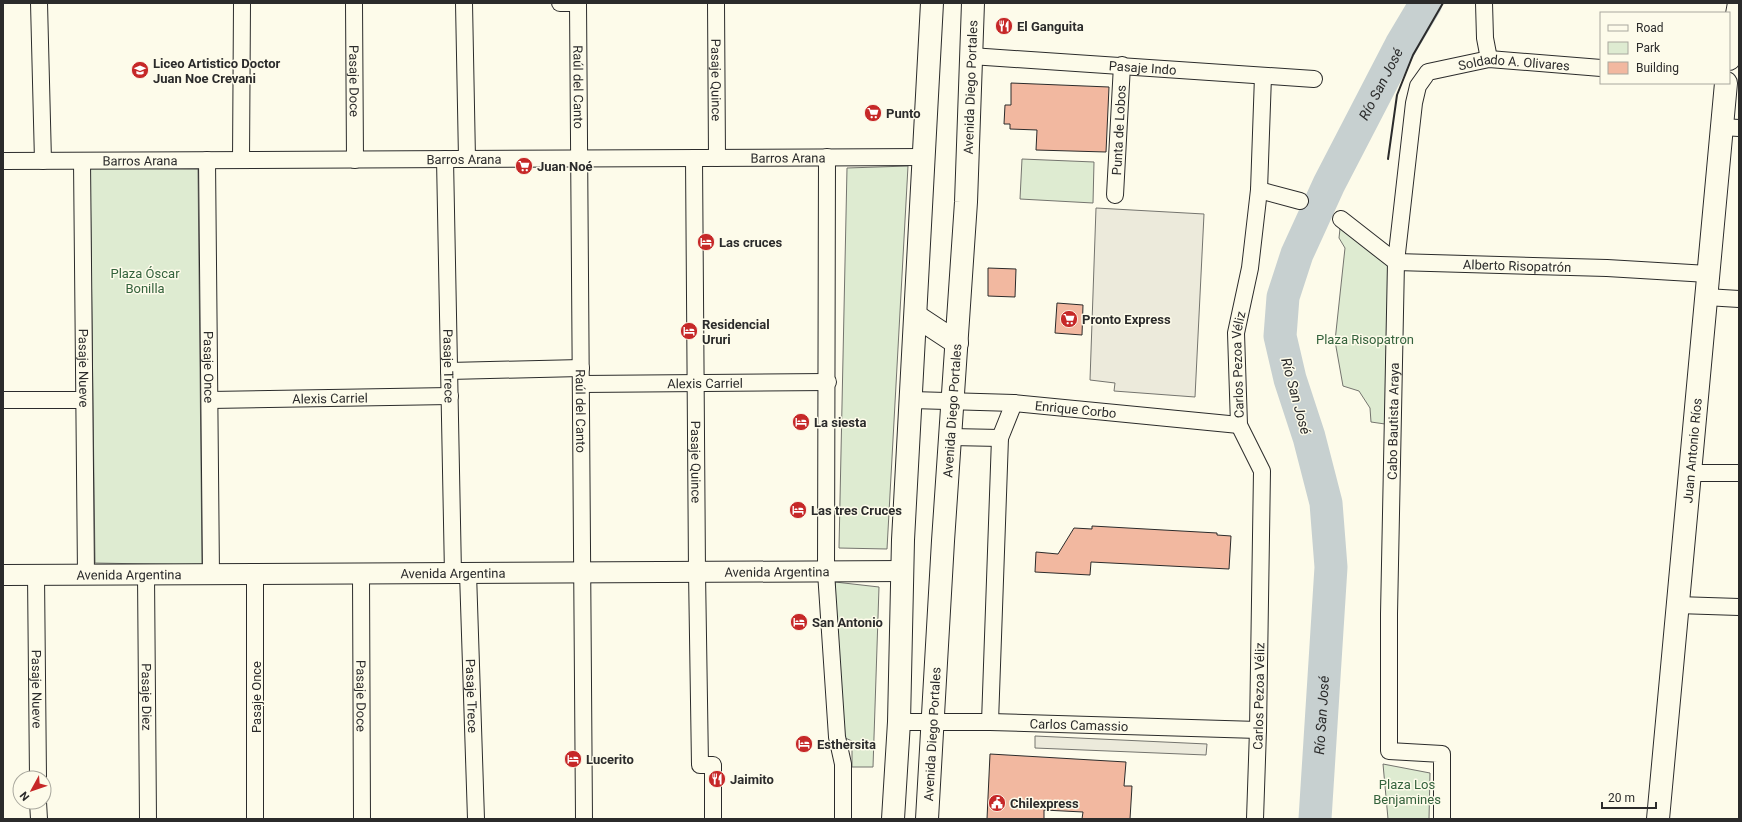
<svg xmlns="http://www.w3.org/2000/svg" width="1742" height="822" font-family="Roboto,sans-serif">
<rect width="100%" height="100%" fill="#fdfbea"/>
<path fill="#deebd1" stroke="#74746e" d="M1022,159L1094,162L1093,203L1020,199Z
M908,166L887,549L839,548L847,168Z
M90,168L198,169L202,565L95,563Z
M1341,219L1396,262L1392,425L1371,422L1370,408L1359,391L1343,386L1335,341L1345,248L1339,238Z
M835,582L879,587L873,767H852V741L843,737L836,720Z
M1383,764L1430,773L1429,819H1388Z"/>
<path fill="#eceadb" stroke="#74746e" d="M1096,208L1204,214L1195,397L1114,391L1115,383L1090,380Z
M1035,736L1207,744L1206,755L1035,748Z"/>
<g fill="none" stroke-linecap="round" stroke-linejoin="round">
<path stroke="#c7d0d0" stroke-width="33" id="s1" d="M1315,819L1331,567L1326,503L1309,437L1290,379L1280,336L1283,297L1297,254L1329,184L1401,45L1426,3"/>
</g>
<path fill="#f2b8a0" stroke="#2b2b2b" d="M1011,83L1109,87L1106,152L1036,150L1037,130L1010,129V124H1004L1005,105H1011Z
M988,268L1016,269L1015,297L988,296Z
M1057,303L1083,305L1082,335L1055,333Z
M1092,526L1217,533V535L1231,536L1229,569L1091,562L1090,575L1035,572L1036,552L1058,554L1074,528L1092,529Z
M990,754L1126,762L1124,786H1132L1130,819H1082L1083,812L1044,810V819H987Z"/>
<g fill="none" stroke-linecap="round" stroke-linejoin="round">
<defs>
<g id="minor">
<path d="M39,3L43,161"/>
<path id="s2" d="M354,3L355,160"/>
<path d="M464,3L467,159"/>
<path d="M560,3H578"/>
<path id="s3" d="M578,3L584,819"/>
<path id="s4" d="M716,3L717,158"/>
<path d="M1484,3L1485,38L1489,59"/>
<path id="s5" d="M971,56L1314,79"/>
<path d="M1722,127L1739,128"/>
<path d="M827,157L826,572L837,737L843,764V819"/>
<path id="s6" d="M694,158L697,572L700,765H713V819"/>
<path id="s7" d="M445,159L453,574"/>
<path id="s8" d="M207,160L211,574"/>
<path d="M241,160L242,3"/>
<path id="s9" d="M3,161L925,157"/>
<path id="s10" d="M82,161L86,575"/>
<path d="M1259,190L1300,201"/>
<path id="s11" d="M1115,195L1122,65"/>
<path id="s12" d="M1341,219L1396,262L1607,268L1708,274"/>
<path d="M1706,297L1739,299"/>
<path d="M449,371L581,368"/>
<path id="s13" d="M581,384L828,382"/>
<path d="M3,400H84"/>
<path id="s14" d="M210,400L450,396"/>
<path id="s15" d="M912,400L1014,403L1239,425"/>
<path d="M951,437L1000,438"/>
<path d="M1690,473H1739"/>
<path id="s16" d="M468,573L476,819"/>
<path id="s17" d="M361,574L362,819"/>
<path id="s18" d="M36,575L38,778"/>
<path id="s19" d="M146,575L148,819"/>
<path d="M1677,605L1739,607"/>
<path id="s20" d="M899,722H990L1258,730"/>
<path d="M990,722L1000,438L1014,403"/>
<path d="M38,802L39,819"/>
<path d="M255,819V574"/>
<path id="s21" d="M1255,819L1258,730L1262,471L1239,425L1236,333L1250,268L1259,190L1263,76"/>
<path id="s22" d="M1442,819V754L1389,751V614L1396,262L1414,103L1418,86L1428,72L1489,59L1601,68"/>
</g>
<g id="tertiary">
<path id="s23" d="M3,575L903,571"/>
</g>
<g id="secondary">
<path d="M1729,59L1739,3"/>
<path id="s24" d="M1658,819L1726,83"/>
</g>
<g id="primary">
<path d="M916,316L957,343"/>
<path d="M893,819L899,722L903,540L932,3"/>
<path id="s25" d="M927,819L943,541L966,202L973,3"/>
</g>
</defs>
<use href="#minor" stroke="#2b2b2b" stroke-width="18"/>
<use href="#tertiary" stroke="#2b2b2b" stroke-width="22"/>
<use href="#secondary" stroke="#2b2b2b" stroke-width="24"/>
<use href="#primary" stroke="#2b2b2b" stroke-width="24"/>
<use href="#minor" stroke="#fdfbea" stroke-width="16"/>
<use href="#tertiary" stroke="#fdfbea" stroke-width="20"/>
<use href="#secondary" stroke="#fdfbea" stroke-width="22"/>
<use href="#primary" stroke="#fdfbea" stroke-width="22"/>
<path stroke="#2b2b2b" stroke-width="2" d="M1388,159L1397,95L1413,55L1443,3"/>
</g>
<defs>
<symbol id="restaurant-disc" viewBox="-11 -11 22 22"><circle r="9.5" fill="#c62828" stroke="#fdfbea"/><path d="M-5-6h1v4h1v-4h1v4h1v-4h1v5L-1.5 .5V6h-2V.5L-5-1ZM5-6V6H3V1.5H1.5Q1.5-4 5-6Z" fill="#fff"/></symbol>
<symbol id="school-disc" viewBox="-11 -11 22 22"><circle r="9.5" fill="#c62828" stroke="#fdfbea"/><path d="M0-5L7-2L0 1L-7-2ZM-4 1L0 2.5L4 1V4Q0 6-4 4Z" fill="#fff"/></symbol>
<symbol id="supermarket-disc" viewBox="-11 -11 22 22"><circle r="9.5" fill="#c62828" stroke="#fdfbea"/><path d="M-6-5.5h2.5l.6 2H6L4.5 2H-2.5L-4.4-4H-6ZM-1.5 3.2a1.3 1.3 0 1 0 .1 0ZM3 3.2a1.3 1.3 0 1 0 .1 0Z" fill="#fff"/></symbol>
<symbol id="hotel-disc" viewBox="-11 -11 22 22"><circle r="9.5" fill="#c62828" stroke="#fdfbea"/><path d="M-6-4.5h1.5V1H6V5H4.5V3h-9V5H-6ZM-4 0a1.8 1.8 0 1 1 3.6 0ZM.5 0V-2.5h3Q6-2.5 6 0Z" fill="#fff"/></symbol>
<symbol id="civic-disc" viewBox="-11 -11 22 22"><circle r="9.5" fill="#c62828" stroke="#fdfbea"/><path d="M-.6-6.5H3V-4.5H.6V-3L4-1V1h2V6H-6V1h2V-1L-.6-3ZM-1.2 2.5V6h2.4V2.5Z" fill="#fff"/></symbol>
</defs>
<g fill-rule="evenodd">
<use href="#restaurant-disc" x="994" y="16" width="20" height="20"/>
<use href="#school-disc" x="130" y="60" width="20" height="20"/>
<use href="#supermarket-disc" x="863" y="103" width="20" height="20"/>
<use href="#supermarket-disc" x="514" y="156" width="20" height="20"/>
<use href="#hotel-disc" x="696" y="232" width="20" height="20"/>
<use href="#supermarket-disc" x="1059" y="309" width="20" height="20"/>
<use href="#hotel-disc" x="679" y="321" width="20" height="20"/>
<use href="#hotel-disc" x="791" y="412" width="20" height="20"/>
<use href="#hotel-disc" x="788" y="500" width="20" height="20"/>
<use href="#hotel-disc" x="789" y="612" width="20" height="20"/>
<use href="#hotel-disc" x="794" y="734" width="20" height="20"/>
<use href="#hotel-disc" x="563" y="749" width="20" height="20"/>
<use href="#restaurant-disc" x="707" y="769" width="20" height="20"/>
<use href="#civic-disc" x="987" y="793" width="20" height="20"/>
</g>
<g text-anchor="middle" stroke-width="3" stroke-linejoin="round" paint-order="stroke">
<g font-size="13" font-weight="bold" fill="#2b2b2b" stroke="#fdfbea" text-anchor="start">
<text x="1017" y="31">El Ganguita</text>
<text x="153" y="68">Liceo Artistico Doctor<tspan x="153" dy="15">Juan Noe Crevani</tspan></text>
<text x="886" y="118">Punto</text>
<text x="537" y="171">Juan Noé</text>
<text x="719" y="247">Las cruces</text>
<text x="1082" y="324">Pronto Express</text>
<text x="702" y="329">Residencial<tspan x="702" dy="15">Ururi</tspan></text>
<text x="814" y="427">La siesta</text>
<text x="811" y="515">Las tres Cruces</text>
<text x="812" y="627">San Antonio</text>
<text x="817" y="749">Esthersita</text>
<text x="586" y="764">Lucerito</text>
<text x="730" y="784">Jaimito</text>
<text x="1010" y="808">Chilexpress</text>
</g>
<g font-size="13" fill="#2b2b2b" stroke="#fdfbea">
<text dy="5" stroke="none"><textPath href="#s22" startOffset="889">Soldado A. Olivares</textPath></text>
<text dy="5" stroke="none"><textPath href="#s5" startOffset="172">Pasaje Indo</textPath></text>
<text dy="5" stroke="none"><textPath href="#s4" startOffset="77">Pasaje Quince</textPath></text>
<text dy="5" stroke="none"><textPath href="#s2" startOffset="78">Pasaje Doce</textPath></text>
<text dy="5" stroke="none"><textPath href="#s3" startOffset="84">Raúl del Canto</textPath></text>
<text dy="5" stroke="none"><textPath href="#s25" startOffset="733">Avenida Diego Portales</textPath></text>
<text dy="5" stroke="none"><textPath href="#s11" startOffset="65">Punta de Lobos</textPath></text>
<text dy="5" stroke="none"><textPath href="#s9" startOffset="785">Barros Arana</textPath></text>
<text dy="5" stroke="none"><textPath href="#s9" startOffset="461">Barros Arana</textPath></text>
<text dy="5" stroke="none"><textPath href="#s9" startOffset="137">Barros Arana</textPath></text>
<text dy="5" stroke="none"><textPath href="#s12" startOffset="191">Alberto Risopatrón</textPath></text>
<text dy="5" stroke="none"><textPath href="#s21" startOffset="460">Carlos Pezoa Véliz</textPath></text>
<text dy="5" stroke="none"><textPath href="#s7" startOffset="207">Pasaje Trece</textPath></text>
<text dy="5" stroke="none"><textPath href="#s8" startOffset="207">Pasaje Once</textPath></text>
<text dy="5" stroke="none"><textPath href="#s10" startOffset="207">Pasaje Nueve</textPath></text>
<text dy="5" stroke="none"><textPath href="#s13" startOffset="124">Alexis Carriel</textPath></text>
<text dy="5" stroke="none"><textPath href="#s14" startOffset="120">Alexis Carriel</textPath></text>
<text dy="5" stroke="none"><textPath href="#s15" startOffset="164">Enrique Corbo</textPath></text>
<text dy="5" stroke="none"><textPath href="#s3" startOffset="408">Raúl del Canto</textPath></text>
<text dy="5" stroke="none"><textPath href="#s25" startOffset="409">Avenida Diego Portales</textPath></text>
<text dy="5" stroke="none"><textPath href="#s22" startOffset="448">Cabo Bautista Araya</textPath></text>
<text dy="5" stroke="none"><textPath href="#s24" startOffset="370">Juan Antonio Ríos</textPath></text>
<text dy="5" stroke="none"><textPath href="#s6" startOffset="304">Pasaje Quince</textPath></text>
<text dy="5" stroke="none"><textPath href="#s23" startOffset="774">Avenida Argentina</textPath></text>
<text dy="5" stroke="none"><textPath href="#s23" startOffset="450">Avenida Argentina</textPath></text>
<text dy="5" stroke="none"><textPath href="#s23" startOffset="126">Avenida Argentina</textPath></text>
<text dy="5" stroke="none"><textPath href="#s18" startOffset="114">Pasaje Nueve</textPath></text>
<text dy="5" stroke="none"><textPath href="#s17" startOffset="122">Pasaje Doce</textPath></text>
<text dy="5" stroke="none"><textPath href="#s16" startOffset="123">Pasaje Trece</textPath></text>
<text dy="5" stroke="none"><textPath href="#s21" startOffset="123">Carlos Pezoa Véliz</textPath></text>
<text dy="5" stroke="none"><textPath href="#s19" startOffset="122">Pasaje Diez</textPath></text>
<text transform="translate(256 697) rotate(-90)" y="5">Pasaje Once</text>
<text dy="5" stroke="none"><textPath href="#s20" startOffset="180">Carlos Camassio</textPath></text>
<text dy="5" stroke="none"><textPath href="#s25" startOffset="85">Avenida Diego Portales</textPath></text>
</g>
<g font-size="13" fill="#34623c" stroke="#fdfbea">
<text x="145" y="278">Plaza Óscar<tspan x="145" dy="15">Bonilla</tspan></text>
<text x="1365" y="344">Plaza Risopatron</text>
<text x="1407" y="789">Plaza Los<tspan x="1407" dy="15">Benjamines</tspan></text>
</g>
<g font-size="14" font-style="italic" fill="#2b2b2b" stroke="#fdfbea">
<text dy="5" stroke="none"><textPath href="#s1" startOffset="764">Río San José</textPath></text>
<text transform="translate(1296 396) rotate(75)" y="5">Río San José</text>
<text dy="5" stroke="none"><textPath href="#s1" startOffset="104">Río San José</textPath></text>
</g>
</g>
<rect width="1742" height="822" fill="none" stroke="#2b2b2b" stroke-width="8"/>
<rect x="1600" y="12" width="130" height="72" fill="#fdfbea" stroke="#a9a89e"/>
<rect x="1608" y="25" width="20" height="6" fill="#fdfbea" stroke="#a9a89e"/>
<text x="1636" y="32" font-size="12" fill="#2b2b2b">Road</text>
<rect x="1608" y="42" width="20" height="12" fill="#deebd1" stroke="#a9a89e"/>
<text x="1636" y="52" font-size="12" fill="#2b2b2b">Park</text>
<rect x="1608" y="62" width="20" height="12" fill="#f2b8a0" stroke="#a9a89e"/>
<text x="1636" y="72" font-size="12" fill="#2b2b2b">Building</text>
<g transform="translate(32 790) rotate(230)"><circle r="19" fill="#fdfbea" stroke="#a9a89e"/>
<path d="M0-3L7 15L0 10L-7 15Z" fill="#c62828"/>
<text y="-6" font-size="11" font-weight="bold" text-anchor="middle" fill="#2b2b2b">N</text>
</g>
<path d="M1602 802v6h54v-6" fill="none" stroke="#2b2b2b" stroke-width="2"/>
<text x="1608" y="802" font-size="12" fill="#2b2b2b" stroke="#fdfbea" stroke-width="3" paint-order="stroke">20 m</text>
</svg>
